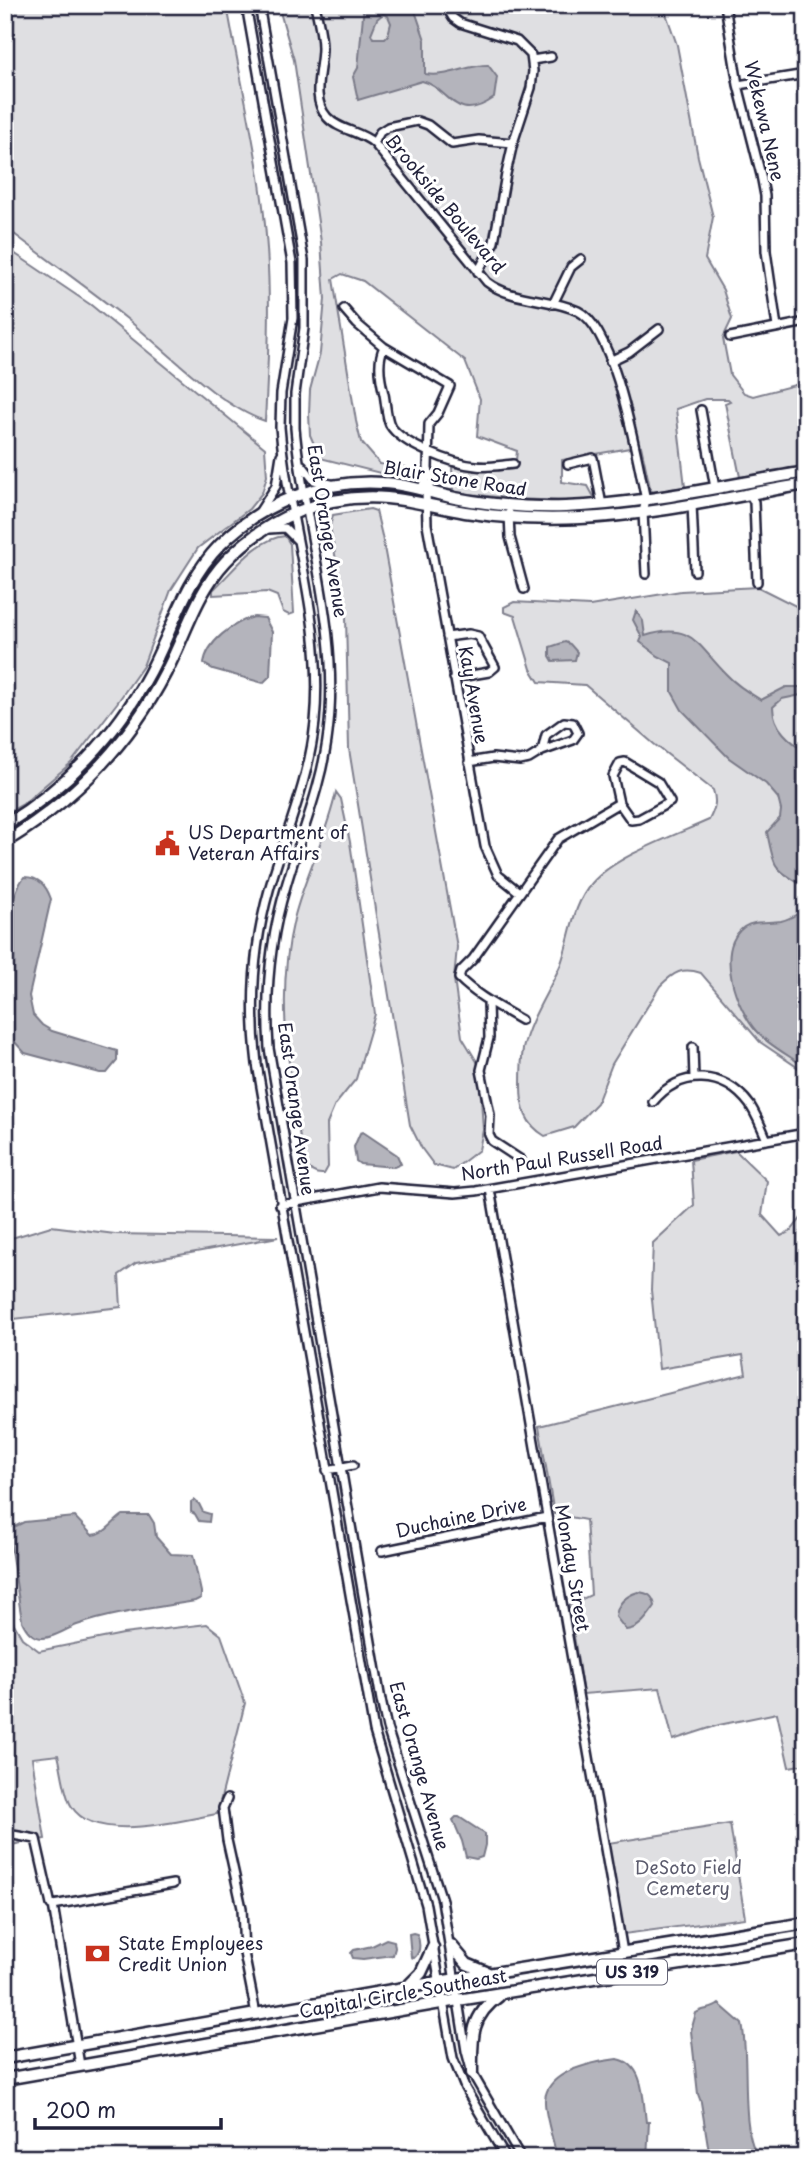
<svg xmlns="http://www.w3.org/2000/svg" width="811" height="2163" font-family="'Playpen Sans',sans-serif">
<rect width="100%" height="100%" fill="#fff"/>
<filter id="ink" filterUnits="userSpaceOnUse"><feTurbulence type="fractalNoise" baseFrequency=".0143" numOctaves="2"/><feDisplacementMap in="SourceGraphic" scale="14" xChannelSelector="R" yChannelSelector="G"/><feConvolveMatrix kernelMatrix="1 2 1 2 8 2 1 2 1" color-interpolation-filters="sRGB"/></filter>
<g filter="url(#ink)">
<path fill="#dfdfe2" stroke="#80808e" stroke-width="2" d="M5,5H227C241,86 262,167 267,249C271,306 268,363 265,421C219,406 166,350 127,319C87,287 45,258 5,227Z
M278,5H663L677,45L698,157L713,217L705,259L723,290L732,319L723,338L730,375L744,393L753,396L806,382V467L740,477L725,403L730,401L728,399H705L676,409L685,487L651,492L641,446L562,460V482L588,486L594,497L592,502L514,499L453,492L452,467L476,471L515,469L517,451L477,436L480,399L465,361L363,281L342,274L333,279L356,421L361,442L380,464L405,467L414,472L415,478L412,481L320,458L310,435L309,414L310,390L320,353L325,299L321,242L294,60Z
M5,247L91,305L265,448L267,476L262,493L249,509L198,548L171,590L143,666L117,703L71,763L23,804L5,814Z
M370,509L376,511L382,536L457,947L454,979L462,1037L479,1065L483,1130L479,1150L453,1170L434,1165L422,1149L410,1125L349,749L346,617L330,526L333,515Z
M285,536L290,544L294,613L289,615L283,612L277,596L267,592L213,595V590C233,571 257,538 285,536Z
M758,587L806,611V1073L760,1042L701,973C682,967 674,972 660,986L612,1064L597,1103L574,1127L545,1136C525,1124 521,1108 521,1086C521,1074 521,1061 523,1049C529,1020 548,993 560,966C571,938 571,907 592,883C615,856 676,835 709,820C715,808 717,802 713,790L654,744L585,685L539,682L531,669L515,616L504,612V607L514,602L590,606L681,591Z
M336,792L341,799L350,842L375,1014L356,1079L335,1105L327,1124L328,1167L324,1174C314,1175 310,1170 304,1163C291,1080 274,1002 294,919C305,875 327,835 336,792Z
M736,1151L767,1181L762,1215L781,1236L791,1231L806,1212V1764L789,1767L777,1713L719,1725L673,1740L660,1688L583,1694L569,1605L591,1595L586,1520L554,1514L539,1426L746,1374L743,1355L659,1369L651,1290L653,1243L694,1205L691,1160Z
M51,1226L115,1234L278,1237L136,1263L119,1275L121,1307L5,1320V1240Z
M5,1608L22,1638L39,1651L123,1634L207,1624L221,1635L245,1703L217,1814C181,1820 95,1844 72,1807C64,1796 62,1769 58,1755L32,1758L45,1839L5,1846Z
M730,1824L745,1918L624,1934L608,1843Z"/>
<path fill="#b4b4bc" stroke="#7a7a88" stroke-width="2" fill-rule="evenodd" d="M364,5H413L425,40V74C447,78 466,65 488,65L497,77L494,98C454,126 449,87 422,81L358,100L353,77L358,68ZM383,14L388,16L391,23L388,35L385,38H373L371,34L377,19Z
M636,611L643,621L645,636C692,621 697,645 726,674C735,684 749,693 761,700L786,687H802L806,674V694L782,699L773,707C773,728 790,741 806,752V888C773,866 775,872 767,832L780,818L781,810L778,798L766,784L729,758L682,710L672,692V663L658,656L640,642L642,637L633,620Z
M254,617L265,618L272,632L270,676L263,683L213,669L204,664C206,642 234,622 254,617Z
M565,642L570,644L577,652L575,660L553,661L550,656V647Z
M24,877C39,877 46,885 51,899L29,996L33,1015L42,1025L52,1031L117,1051V1061L107,1073H100L25,1053L11,1038L5,1025C5,984 0,910 24,877Z
M806,909V1066L805,1067C790,1056 768,1045 756,1031C737,1009 714,950 744,927C754,920 769,923 781,921C790,919 798,914 806,909Z
M363,1132L397,1155L401,1164L394,1167L360,1164L356,1161L354,1147L360,1133Z
M194,1500L199,1504L203,1512L210,1514L209,1522L199,1521L195,1514L191,1512V1502Z
M123,1515H149L154,1523L156,1537L171,1554L193,1555L201,1592V1598L195,1601C155,1608 115,1612 77,1625C66,1629 52,1639 41,1638C31,1637 26,1630 22,1621L8,1530L24,1522L75,1517L92,1535C108,1533 111,1523 123,1515Z
M638,1592C648,1593 653,1595 655,1606C647,1617 640,1629 626,1630L616,1617C617,1603 625,1596 638,1592Z
M456,1817H459L485,1834V1845L482,1857L476,1859L466,1857L462,1841L453,1820Z
M413,1933L417,1934C420,1942 421,1952 414,1958L411,1957L409,1934Z
M386,1939L394,1941L395,1948L393,1955L363,1959L353,1958L351,1953L354,1950L372,1946Z
M719,2004L742,2024C750,2059 739,2131 759,2158H710L701,2102L698,2094L691,2031L696,2013C704,2008 712,2010 719,2004Z
M617,2059C645,2063 643,2101 646,2122H649L647,2158H557C554,2141 544,2115 545,2099C548,2070 594,2062 617,2059Z"/>
<g fill="none" stroke-linecap="round" stroke-linejoin="round">
<defs>
<path id="minor" d="M246,5L292,263L293,318L281,393L280,427C288,525 325,621 315,722C309,781 285,834 269,890C253,947 250,1006 257,1064L374,1731L426,1905L453,2058L465,2088L506,2158
M259,5L304,260V328L295,394V428C304,530 341,629 328,733C322,786 301,834 286,886C270,939 265,993 269,1048L381,1700L387,1728L442,1900L466,2051L472,2073L521,2158
M315,5C318,19 322,34 322,48C322,70 310,98 327,117C338,130 360,131 374,143L487,282C513,302 549,297 578,311C616,329 637,460 646,500L643,512L646,574
M445,5L453,18L460,23L517,41L531,55L533,71L531,88L513,143L506,174L494,242L478,272
M725,5L738,85L761,175L765,196L766,251L777,327
M532,60L551,57
M738,85L806,74
M374,143L380,132L388,127L417,121L428,125L452,144L479,140L513,143
M553,304L571,267L581,259
M344,309L357,324L384,347L450,386L438,413L429,424L428,469L432,481L426,491
M730,337L806,322
M384,347C377,360 380,379 384,394C386,404 386,416 390,425C402,445 453,464 476,466C488,468 501,465 513,464
M610,361L629,352L659,329
M701,410L715,488
M568,464L593,458L602,505
M302,465L314,480L331,484
M428,469L423,485L426,491L427,524L485,846L498,875L519,892
M749,493L754,502L757,582
M692,504L695,571
M260,511L276,486L281,455
M509,513L510,537L524,589
M269,529L285,528L297,540
M447,637L469,634L478,636L495,667L489,672L454,678
M469,762L493,758L520,761L529,759L542,751L573,740L578,733L573,723L564,722L546,735L542,751
M488,1002L489,1038L481,1070L490,1115L489,1135L492,1141L521,1160
M521,1020C499,1007 477,996 459,978L461,971L473,959L558,839L619,803L631,820L639,819L670,802L658,782L625,762L620,763L613,776L619,803
M693,1047L694,1078
M653,1102C680,1069 724,1070 750,1105C757,1116 762,1128 767,1140
M490,1189L623,1952
M280,1205L379,1187L455,1193L476,1191L806,1133
M327,1470L353,1465
M382,1551L547,1517
M227,1799L223,1808L227,1840L242,1908L244,1953L256,2014
M13,1835L36,1839L51,1905
M80,2065L53,1905L173,1884"/>
<path id="major" d="M5,825C65,788 116,736 149,674C173,629 184,582 220,545C262,502 323,479 383,483C408,484 431,493 455,498C491,505 529,508 565,507C647,504 726,485 806,472
M5,842C74,800 129,744 166,672C186,634 196,593 226,561C268,517 326,493 387,498C414,500 439,508 465,512C503,518 543,520 581,518C657,515 732,496 806,484
M451,1945L467,1964L491,1974
M407,1987L421,1973L433,1947
M5,2058L438,1982L806,1923
M472,2073C472,2040 469,2017 499,1996
M5,2079L458,2000L806,1944"/>
</defs>
<use href="#minor" stroke="#22223b" stroke-width="12"/>
<use href="#major" stroke="#22223b" stroke-width="15"/>
<use href="#minor" stroke="#fff" stroke-width="7"/>
<use href="#major" stroke="#fff" stroke-width="10"/>
</g>
</g>
<defs>
<symbol id="civic-bare" viewBox="-9 -9 18 18"><path d="M-.6-6.5H3V-4.5H.6V-3L4-1V1h2V6H-6V1h2V-1L-.6-3ZM-1.2 2.5V6h2.4V2.5Z" fill="#c8321e" stroke="#fff" stroke-width="2.5" paint-order="stroke"/></symbol>
<symbol id="bank-bare" viewBox="-9 -9 18 18"><path d="M-6-4H6V4H-6ZM0-2.3a2.3 2.3 0 1 0 0 4.6a2.3 2.3 0 1 0 0-4.6Z" fill="#c8321e" stroke="#fff" stroke-width="2.5" paint-order="stroke"/></symbol>
</defs>
<g fill-rule="evenodd">
<use href="#civic-bare" x="150" y="826" width="35" height="35"/>
<use href="#bank-bare" x="80" y="1936" width="35" height="35"/>
</g>
<g text-anchor="middle" stroke-width="6" stroke-linejoin="round" paint-order="stroke">
<rect fill="#fff" stroke="#646476" stroke-width="2" x="597" y="1959.5" width="70" height="25" rx="5"/>
<g font-size="16" font-weight="bold" fill="#22223b">
<text x="632" y="1978">US 319</text>
</g>
<g font-size="18" fill="#22223b" stroke="#fff">
<text transform="translate(764 121) rotate(77)" y="6">Wekewa Nene</text>
<text transform="translate(445 204) rotate(50)" y="6">Brookside Boulevard</text>
<text transform="translate(455 479) rotate(9)" y="6">Blair Stone Road</text>
<text transform="translate(327 531) rotate(81)" y="6">East Orange Avenue</text>
<text transform="translate(473 695) rotate(80)" y="6">Kay Avenue</text>
<text transform="translate(296 1109) rotate(82)" y="6">East Orange Avenue</text>
<text transform="translate(562 1159) rotate(-9)" y="6">North Paul Russell Road</text>
<text transform="translate(461 1518) rotate(-12)" y="6">Duchaine Drive</text>
<text transform="translate(572 1568) rotate(80)" y="6">Monday Street</text>
<text transform="translate(419 1766) rotate(74)" y="6">East Orange Avenue</text>
<text transform="translate(403 1994) rotate(-10)" y="6">Capital Circle Southeast</text>
</g>
<g font-size="18" fill="#22223b" stroke="#fff" text-anchor="start">
<text x="188" y="839">US Department of<tspan x="188" dy="21">Veteran Affairs</tspan></text>
<text x="118" y="1950">State Employees<tspan x="118" dy="21">Credit Union</tspan></text>
</g>
<g font-size="18" fill="#5b5b6d" stroke="#fff">
<text x="688" y="1874">DeSoto Field<tspan x="688" dy="21">Cemetery</tspan></text>
</g>
</g>
<rect width="811" height="2163" fill="none" stroke="#fff" stroke-width="28"/>
<rect x="14" y="14" width="783" height="2135" fill="none" stroke="#22223b" stroke-width="2.5" filter="url(#ink)"/>
<path d="M35 2118v10h186v-10" fill="none" stroke="#22223b" stroke-width="3.5"/>
<text x="46" y="2118" font-size="21" fill="#22223b" stroke="#ffffff" stroke-width="5" paint-order="stroke">200 m</text>
</svg>
